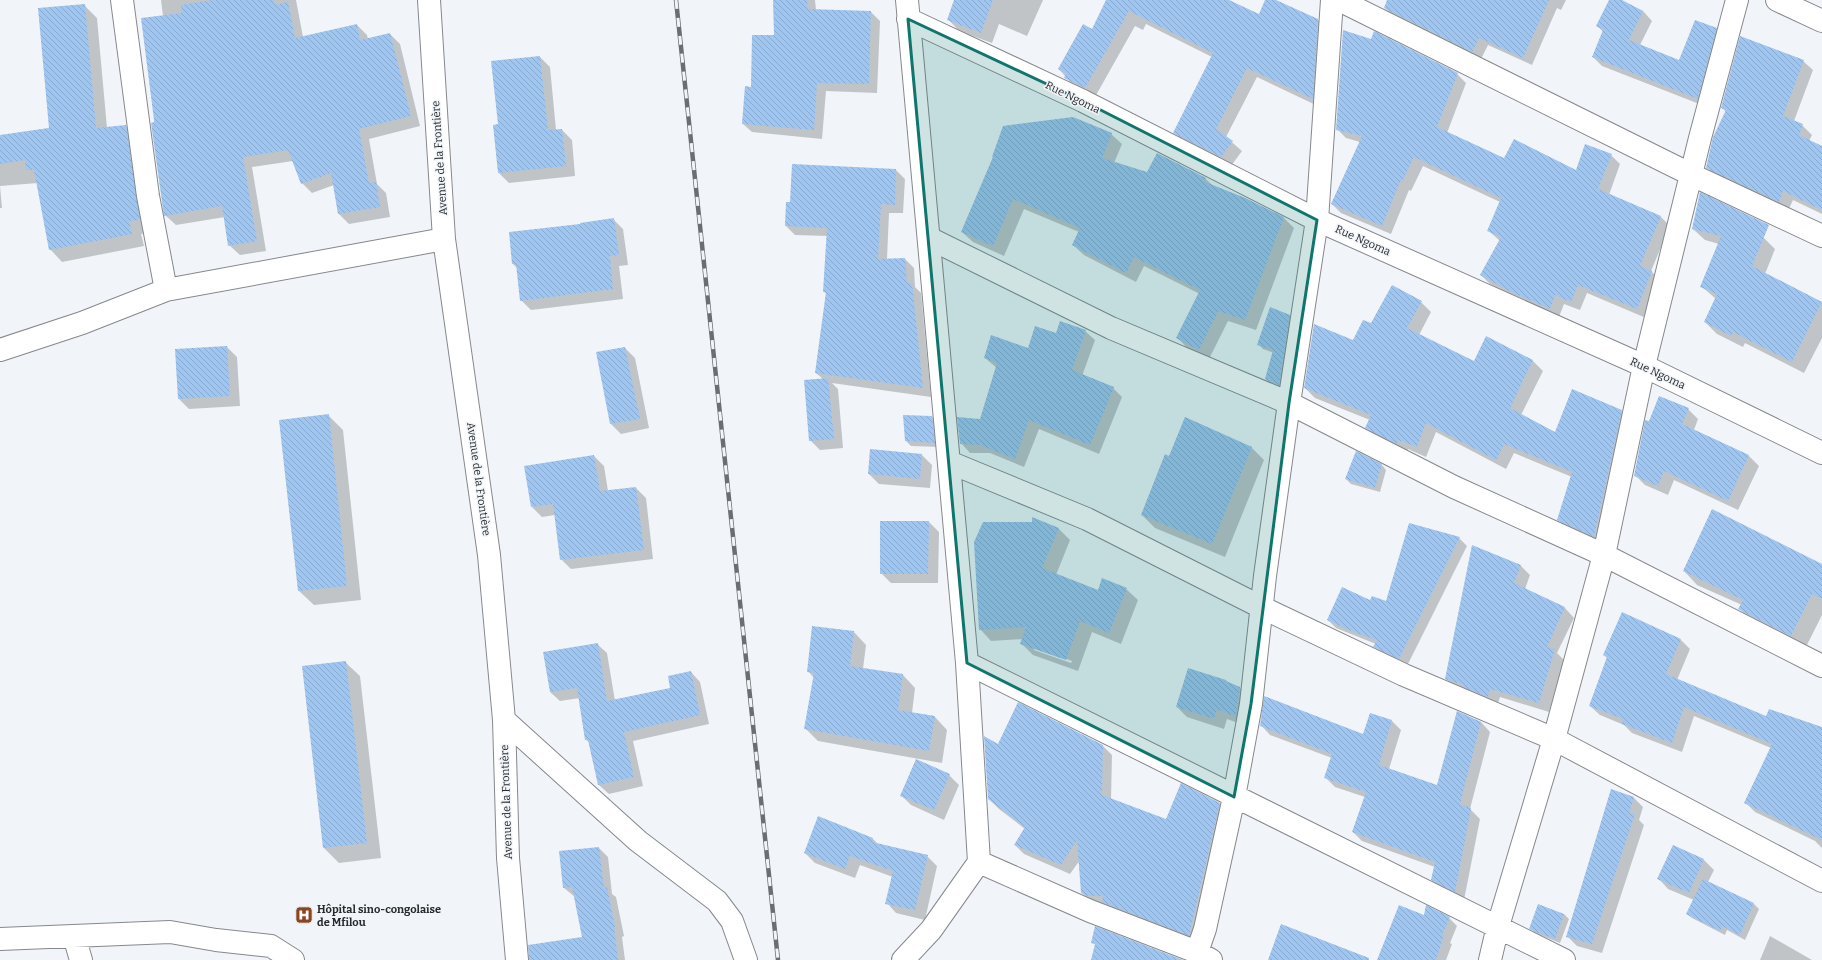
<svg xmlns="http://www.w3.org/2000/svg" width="1822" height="960" font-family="Bitter,serif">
<defs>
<pattern id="building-back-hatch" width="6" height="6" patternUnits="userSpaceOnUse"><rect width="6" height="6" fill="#9fc5f1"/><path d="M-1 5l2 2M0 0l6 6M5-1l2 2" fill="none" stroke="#89a9cf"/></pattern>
</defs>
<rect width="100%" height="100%" fill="#f1f5f9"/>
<path fill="#0003" fill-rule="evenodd" d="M161,0H296L303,37L357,25L367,35L368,39L390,34L400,44L420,126L369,139L377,184L386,193L390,217L349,224L339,214L334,185L312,193L302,183L293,161L252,167L266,251L240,255L229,245L225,217L176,225L165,215L155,123L163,16Z
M774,0H815L816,10L871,12L880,21L877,93L826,91L822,139L752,132L743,124L752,88L775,36Z
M955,0H1043L1027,36L999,24L992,43L959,31L948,19Z
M1108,0H1227L1259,16L1266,0H1274L1318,20L1327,30L1322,108L1257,77L1226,137L1242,151L1231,166L1184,142L1174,132L1212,57L1146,24L1143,30L1135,26L1095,97L1075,88L1059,69L1092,31Z
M1388,0H1566L1561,10L1557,8L1532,65L1488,45L1481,59L1393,16L1385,8Z
M1610,0H1619L1643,11L1652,21L1640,45L1680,61L1716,29L1725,38L1707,107L1602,66L1593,57L1603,32L1598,26Z
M84,5L97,18L107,128L126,126L138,139L152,232L141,234L144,246L62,262L50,249L38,183L0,186L2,208H0V136L50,128Z
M540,57L550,67L556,130H562L572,140L575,176L509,183L499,173V125Z
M1803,61L1813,70L1794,121L1802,125L1812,135L1809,141L1822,147V214L1793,200L1788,211L1716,177L1707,167L1726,112L1722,108Z
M1457,74L1466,83L1447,133L1505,160L1576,171L1611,155L1620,164L1609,195L1661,217L1670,226L1651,271L1661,281L1646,318L1587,293L1580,310L1564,304L1559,317L1519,300L1490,284L1481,275L1500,241L1489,231L1500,202L1423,166L1411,191L1409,190L1391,234L1341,213L1332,204L1360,142L1346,138L1337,129Z
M1111,134L1122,144L1114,163L1148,174L1205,178L1214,187L1245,198L1284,218L1294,228L1256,330L1228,321L1209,359L1187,348L1177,337L1200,294L1144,266L1136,282L1084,255L1073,245L1079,232L1024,209L1004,256L973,242L962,232Z
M896,170L905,179L903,213H889L887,259H905L914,268L915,287L921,293L931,397L832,383L838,389L843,448L820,450L810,440L823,379L816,373L827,294L824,292L828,236L795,235L786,226Z
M613,219L623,229L628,265L619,266L623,299L531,310L521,300L517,268L513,264L581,225Z
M1693,229L1763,237L1775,249L1765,274L1822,303V338L1804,373L1745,343L1743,347L1717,334L1705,322L1716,299L1701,286L1719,244L1705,240Z
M1421,302L1431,312L1419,335L1474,362L1486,338L1533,361L1543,371L1521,415L1555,434L1621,411L1631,421L1604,546L1568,529L1558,520L1572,477L1514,453L1506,469L1436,432L1426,457L1408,449L1407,453L1377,438L1367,428L1370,420L1315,398L1305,388L1372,325Z
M1289,316L1294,321L1284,389L1271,384L1266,379L1274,353L1263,349L1258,344Z
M1085,331L1095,340L1082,376L1113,388L1122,397L1099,454L1039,429L1024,467L990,453H970L961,443L981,420L997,368L985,358L1029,349L1056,335Z
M227,347L237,357L240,406L189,409L179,399Z
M625,348L635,358L649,428L621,434L611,424L597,353Z
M1688,409L1698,419L1694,430L1749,456L1759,466L1738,510L1674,480L1668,495L1645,485L1635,475L1650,423Z
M328,415L343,430L361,600L314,605L299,591Z
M932,417L937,422L939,447L911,446L906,441Z
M1251,447L1264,460L1225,557L1155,528L1142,515Z
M922,455L932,465L930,488L879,484L869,474Z
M594,456L604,466L608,491L636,488L646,498L653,559L571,569L561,559L555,515L542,517L532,507Z
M1382,465L1386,470L1380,492L1351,484L1346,479Z
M929,522L939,532L938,583H891L881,573Z
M1058,528L1070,540L1056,575L1098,591L1126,589L1138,600L1121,644L1092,632L1078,671L1033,655L1021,643L1023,639L991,641L980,629ZM1034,647L1072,661L1071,663L1034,650Z
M1459,538L1467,546L1407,666L1383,654L1375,646L1376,644L1336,628L1328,620L1371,601L1386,603Z
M1473,546L1521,566L1530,575L1525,589L1565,608L1574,618L1557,653L1564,660L1549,712L1500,697L1497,706L1456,688L1446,679Z
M1822,565V615L1805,649L1753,623L1740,609L1742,605L1697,585L1684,571Z
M854,632L866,645L863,669L903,675L915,688L912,713L935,717L947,730L942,763L818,741L805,728L814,678L808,671Z
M1681,640L1690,649L1677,680L1767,718L1822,728V848L1815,841L1755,812L1746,803L1771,748L1694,716L1682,752L1632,733L1624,725L1600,715L1590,706L1607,658L1604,655Z
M597,644L607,653L615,701L671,689L691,672L700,682L709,724L633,741L643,786L609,794L599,785L590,743L586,740L580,698L560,701L550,692Z
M345,662L360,676L381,858L339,863L324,848L303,667Z
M1226,680L1228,683L1240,688L1250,698L1246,726L1227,719L1224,729L1187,717L1177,707Z
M1457,712L1481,722L1490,732L1470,809L1480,819L1464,900L1442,889L1432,880L1435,867L1362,841L1353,832L1365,797L1335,787L1326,778L1332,758L1270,735L1261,725L1364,736L1370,714L1392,721L1401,730L1389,769L1438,787Z
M1102,745L1112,755L1111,800L1167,820L1219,804L1229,813L1199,944L1112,911L1106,905H1098L1092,903L1082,893L1080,860L1070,874L1024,854L1015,845L1025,829L999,809L989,799L998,746Z
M949,775L959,785L944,820L911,805L901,795Z
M1611,791L1634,798L1643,807L1639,820L1644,825L1602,953L1577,946L1567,936Z
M873,839L879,845L927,856L937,866L925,920L896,913L887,903L893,877L860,865L855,878L815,863L805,853Z
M1673,847L1704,860L1714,870L1708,882L1754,904L1759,909L1745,940L1727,930L1725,935L1692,918L1687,914L1694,900L1668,889L1659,879Z
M599,848L608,857L612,894L616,897L624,936L622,937L625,960H545L584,938L575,897L564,888L560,852Z
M1564,914L1569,919L1560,943L1535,933L1530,928Z
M1425,916L1449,918L1457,926L1450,943L1452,944L1446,960H1378Z
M1770,936L1812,960H1760Z"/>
<path fill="url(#building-back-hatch)" d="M213,0H274L275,5L288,2L295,38L357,24L360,40L390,33L411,116L359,129L369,183L376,182L380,207L338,214L331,173L301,184L288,150L243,157L257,241L228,246L222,206L164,216L151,123L154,122V120L141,18L182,13L181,5Z
M773,0H807L808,9L871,11L869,84L817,83L814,130L742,124L745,86L751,87L752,35H774Z
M954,0H993L981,33L947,20Z
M1106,0H1229L1259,14L1265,0H1276L1318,19L1313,99L1247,68L1216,129L1233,141L1221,157L1173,133L1213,53L1129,11L1085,88L1064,78L1066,74L1058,69L1083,24L1092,29Z
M1387,0H1549L1523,58L1479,38L1472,52L1384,8Z
M1609,0H1622L1643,11L1629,40L1679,60L1695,20L1717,28L1698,99L1592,57L1603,30L1596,26Z
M85,4L96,128L126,125L140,220L129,221L132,234L49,250L34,170H26L25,160L0,164V135L49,128L38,8Z
M1343,30L1371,39L1374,31L1458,73L1437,127L1504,158L1514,139L1576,170L1585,144L1612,154L1598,189L1661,216L1640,266L1652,271L1637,309L1578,285L1571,302L1555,295L1550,309L1509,291L1480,275L1501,237L1487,231L1501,198L1414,157L1402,182H1400L1382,226L1331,204L1362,136L1336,130Z
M1740,36L1804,60L1783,116L1803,124L1799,135L1822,146V210L1783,191L1779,202L1706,168L1713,137L1726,110L1721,108Z
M540,56L548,130L562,129L566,166L498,173L493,125L498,124L491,61Z
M1073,117L1112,133L1102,158L1147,172L1157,153L1206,178L1203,181L1245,198L1284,217L1245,320L1218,311L1199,350L1176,338L1200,290L1134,257L1126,273L1072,245L1080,228L1013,199L993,246L961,232L993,157H992L1003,126Z
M792,164L896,169L895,205L881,204L878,259L905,258L907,283H912L923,388L815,373L826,292H823L827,228L785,226L786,202H790Z
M1700,192L1769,225L1752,266L1822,302L1792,362L1733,332L1731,336L1704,322L1717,294L1700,287L1721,236L1692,229Z
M614,218L619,255L610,256L613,289L520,301L516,264H512L509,232L580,224V223Z
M1392,285L1422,301L1407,328L1474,361L1486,336L1533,360L1510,408L1555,432L1572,389L1622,410L1594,537L1557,520L1572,472L1504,444L1496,460L1426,423L1417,447L1398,440L1397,444L1365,428L1371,415L1304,388L1314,324L1353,340L1363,320L1371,323Z
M1270,307L1290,315L1279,385L1265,379L1273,350L1257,345Z
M1060,321L1086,330L1072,370L1114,387L1090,445L1029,420L1015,459L980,445L960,444L957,417L980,419L997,363L984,358L991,335L1028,348L1035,326L1056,333Z
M227,346L230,396L178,399L175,349Z
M625,347L640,419L610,424L596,352Z
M828,378L834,439L809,441L804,380Z
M1659,396L1689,408L1682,424L1749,455L1728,501L1664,471L1658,486L1634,476L1645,420L1649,421Z
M329,414L347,586L298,591L279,420Z
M903,415L932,416L935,443L905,441Z
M1185,417L1252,447L1212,544L1141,515L1165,454L1169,456Z
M870,449L922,454L920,479L868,474Z
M1356,451L1382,464L1375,488L1345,479Z
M594,455L600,491L636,487L644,550L560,560L553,504L531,507L524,466Z
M1712,509L1822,564V599L1812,594L1791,636L1738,609L1743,600L1683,571Z
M1032,517L1059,528L1042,568L1098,590L1102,578L1127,588L1109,633L1080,621L1066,660L1020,644L1026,627L979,630L974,542L983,522H1032Z
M880,521H929L928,574H880Z
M1409,523L1460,537L1399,659L1373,647L1377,640L1356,633L1327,620L1342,587L1370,600L1372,596L1386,601Z
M1472,545L1521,565L1514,583L1565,607L1547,647L1555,649L1539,703L1490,689L1488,697L1463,687L1464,685L1445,679Z
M1622,612L1681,639L1666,674L1766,716L1769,709L1822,727V840L1744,803L1772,744L1684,707L1672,743L1622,724L1623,719L1589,706L1607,657L1603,655Z
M812,626L854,631L850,666L903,674L898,710L935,716L929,751L804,729L814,673L807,672Z
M598,643L607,701L670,688L668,676L691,671L700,715L624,732L634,777L598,785L588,740H585L577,688L550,692L543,652Z
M346,661L367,843L323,848L302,666Z
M1188,668L1226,680V681L1240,687L1236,717L1217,709L1214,719L1176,707Z
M1264,696L1363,734L1370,713L1392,720L1379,765L1437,785L1457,711L1481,722L1460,804L1471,808L1455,892L1431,880L1435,862L1352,832L1366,792L1324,778L1332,754L1260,726Z
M1018,702L1103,745L1102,795L1166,819L1181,783L1220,803L1189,936L1102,902L1103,896H1088L1081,893L1077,840L1061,865L1014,845L1025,827L988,799L984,736L998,744Z
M916,759L950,774L934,810L900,796Z
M1611,789L1634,797L1629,813L1635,814L1592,944L1566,937Z
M818,816L873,838L872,842L928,855L915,910L885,904L893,871L850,856L845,869L804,853Z
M1673,845L1704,859L1689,893L1657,879Z
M599,847L604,888L607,887L615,927H614L618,960H529L528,945L582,937L572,887L563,888L559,851Z
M1703,879L1754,903L1740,935L1722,926L1720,931L1686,914Z
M1538,904L1564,914L1555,939L1529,929Z
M1399,905L1424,915L1426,905L1450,917L1442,935H1444L1436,960H1377Z
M1281,924L1369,958V960H1268Z
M1095,926L1183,960H1091L1095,944L1091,943Z"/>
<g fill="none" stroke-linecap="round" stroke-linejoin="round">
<defs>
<path id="minor" d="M122,0L148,196L166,290
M429,0L444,239L489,555L504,720L508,858L517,960
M1339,0L1692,175L1822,236
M1777,0L1822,21
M908,19L1083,101L1317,220L1644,366L1822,453
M929,238L1111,328L1289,403L1454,487L1604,555L1822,666
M0,350L82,323L166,290L444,239
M949,462L1087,519L1263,608L1404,675L1554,739L1822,881
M967,663L1564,960
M504,720L638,841L717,901L732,921L746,960
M979,862L1090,911L1197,952L1211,960
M74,936L81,960
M0,939L170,932L216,940L271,946L293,960
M1197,952L1205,929L1234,797L1251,704L1265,576L1289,403L1317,220L1332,0
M903,960L931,930L979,862L967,663L907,0
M1490,960L1498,926L1554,739L1604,555L1644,366L1700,138L1737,0"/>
</defs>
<use href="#minor" stroke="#85888c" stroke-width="24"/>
<use href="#minor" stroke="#fff" stroke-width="22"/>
<defs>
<path id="rail" d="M676,0L778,960"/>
</defs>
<use href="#rail" stroke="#6b6e70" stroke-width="4.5"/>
<use href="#rail" stroke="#f1f5f9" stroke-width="3" stroke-dasharray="9" stroke-linecap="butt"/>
</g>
<path fill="#0f766e" fill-opacity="0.2" stroke="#0f766e" stroke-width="3" stroke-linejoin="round" d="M908,19L1083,101L1317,220L1289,403L1251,704L1234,797L967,663Z"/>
<defs>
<symbol id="hospital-square" viewBox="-11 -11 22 22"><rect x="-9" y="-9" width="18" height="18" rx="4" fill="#8c4522" stroke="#f1f5f9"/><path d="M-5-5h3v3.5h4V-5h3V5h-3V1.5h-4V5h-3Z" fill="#fff"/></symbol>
</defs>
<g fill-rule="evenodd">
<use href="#hospital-square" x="294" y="905" width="20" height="20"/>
</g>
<g text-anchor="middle" stroke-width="3" stroke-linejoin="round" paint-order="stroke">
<g font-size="11" fill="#282a2b" stroke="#f1f5f9">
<text transform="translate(1073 97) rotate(26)" y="4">Rue Ngoma</text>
<text transform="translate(439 158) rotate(-94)" y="4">Avenue de la Frontière</text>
<text transform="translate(1363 240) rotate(24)" y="4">Rue Ngoma</text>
<text transform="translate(1658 373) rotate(25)" y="4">Rue Ngoma</text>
<text transform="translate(479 479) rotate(82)" y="4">Avenue de la Frontière</text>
<text transform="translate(506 802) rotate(-92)" y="4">Avenue de la Frontière</text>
</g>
<g font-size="11" font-weight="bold" fill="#282a2b" stroke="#f1f5f9" text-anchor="start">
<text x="317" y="913">Hôpital sino-congolaise<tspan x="317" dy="13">de Mfilou</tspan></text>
</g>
</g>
</svg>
